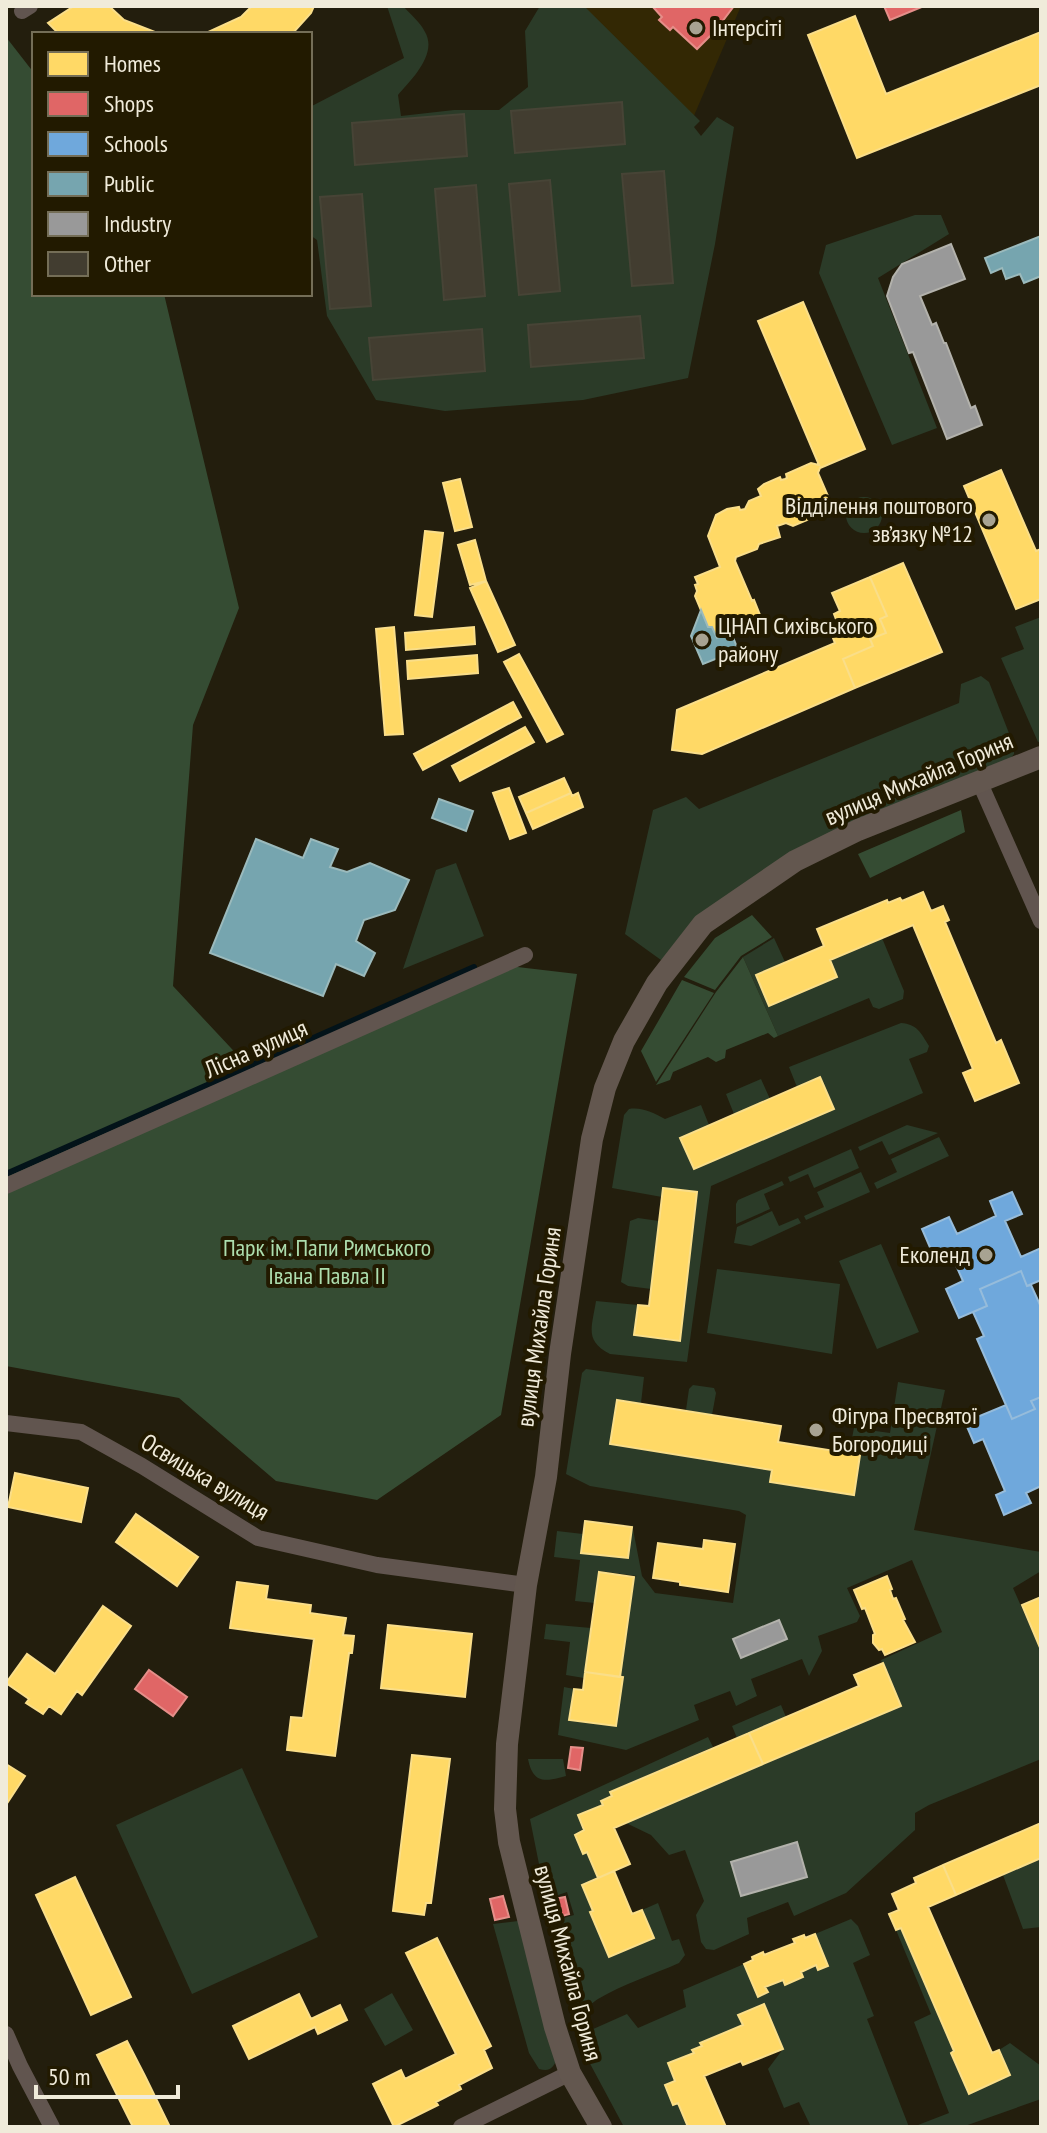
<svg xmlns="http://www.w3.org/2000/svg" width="1047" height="2133" font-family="'PT Sans Narrow',sans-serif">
<rect width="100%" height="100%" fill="#231e0d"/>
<path fill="#332804" d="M583,6H741L693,118Z"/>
<path fill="#2b3b28" d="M387,6H403C410,14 420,22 425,32C438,54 411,80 398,95L401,116L454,110H499L528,87L525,31L540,6H584L700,121L694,127L701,136L717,117L734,127L715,244L688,378L583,400L445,411L376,400L327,316L317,240L310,235V107L404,58Z
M915,215H941L949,234L878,278L937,428L892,445L819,273L826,245Z
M846 515a18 18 0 1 1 36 0a18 18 0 1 1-36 0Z
M1041,617V741L1038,742L1001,658L1024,649L1015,627Z
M981,676L989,682L1014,746V754L1010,759L853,823L661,960L625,934L653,810L686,797L699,809L959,703L961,684Z
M456,863L484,936L403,969L436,870Z
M774,938L785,962L756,975L769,1006L837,977L830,960L882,938L904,991L903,999L879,1009L873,1007L869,998L778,1036L743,957Z
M901,1023C917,1024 921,1033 929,1046L927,1052L909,1059L923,1093L711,1186L687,1362L610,1354C584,1341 592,1327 596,1301L638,1305L635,1335L679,1341L697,1192L663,1188L662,1197L612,1188L624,1115L629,1109C643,1107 653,1113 665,1119L701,1105L709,1125L680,1138L694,1169L834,1109L820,1077L797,1087L789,1067Z
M761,1079L770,1099L734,1114L726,1094Z
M907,1125L938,1133L889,1155L882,1141L860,1151L858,1147Z
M939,1137L949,1156L877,1189L874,1183L897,1172L891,1159Z
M851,1149L859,1168L814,1188L808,1174L790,1182L788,1177Z
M861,1172L870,1192L806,1220L804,1216L824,1207L817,1192Z
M782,1181L784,1185L764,1194L770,1209L736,1224V1204L738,1200Z
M772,1211L779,1226L798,1218L801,1223L751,1246L734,1243L737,1227Z
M638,1218L659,1221L651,1289L628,1286L621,1282L630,1221Z
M881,1244L919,1332L877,1349L839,1261Z
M717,1269L840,1284L832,1354L707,1333Z
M586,1369L644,1377L641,1403L617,1400L772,1470L771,1482L853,1495L860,1456L849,1453L854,1428L890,1433L898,1382L945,1390L914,1530L1041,1552V1571L1013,1588L1041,1651V1759L929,1805L915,1813V1830L846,1893L794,1916L788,1902L747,1918L749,1934L714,1950L706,1949L701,1942L696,1915L704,1901L685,1850L669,1855L651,1835L626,1823L900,1706L881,1660L942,1632L912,1560L847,1588L860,1616L857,1622L818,1636L822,1651L809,1676L802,1659L751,1679L757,1696L736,1706L730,1691L694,1705L699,1720L626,1750L558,1735L564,1687L574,1689L570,1720L616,1726L623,1678L620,1677L634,1577L637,1576L599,1571L595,1603L575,1601L580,1560L554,1557L557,1531L583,1534L581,1552L627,1558L632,1524L642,1576L655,1593L733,1603L745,1522L746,1515L739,1511L590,1486L566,1474L582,1373Z
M693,1385L714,1388L716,1393L712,1415L686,1410L689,1389Z
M546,1624L591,1628L584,1678L566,1675L570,1642L544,1639Z
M781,1705L786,1717L737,1738L732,1726Z
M708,1737L713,1747L611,1791L612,1796L601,1800L603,1805L578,1815L584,1830L575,1835L583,1853L587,1852L598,1878L582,1885L593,1910L590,1912L609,1957L654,1938L642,1910L658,1903L672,1941L679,1939L685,1955L679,1963C652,1975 623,1984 598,1999C591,2003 585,2013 577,2006C567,1996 554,1938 550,1922L574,1915L567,1892L546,1899L530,1819Z
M528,1759H563L566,1776C545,1782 533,1784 528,1759Z
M242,1768L318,1937L192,1994L116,1825Z
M1041,1858V1927L1023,1929L1003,1875Z
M851,1919L858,1926L870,1955L853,1963L874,2016L867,2019L909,2127H811L799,2102L784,2108L768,2069L783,2049L764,2004L739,2015L743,2025L701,2042L702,2046L693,2049L694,2053L668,2063L675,2081L665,2085L673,2104L678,2103L688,2127H624L580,2045L582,2034L627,2014L638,2028L686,2007L683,1990L744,1964L758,1996L768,1993L765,1987L783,1980L785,1985L803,1978L801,1972L816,1965L818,1970L827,1966L815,1934Z
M518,1921L557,2059C553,2068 550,2072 539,2069L529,2053L493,1924Z
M901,1928L954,2051L951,2053L969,2093L1010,2075L999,2050L1010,2043L1041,2066V2099L962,2127L918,2125L949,2113L914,2022L931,2014L896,1930Z
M392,1993L413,2030L385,2046L364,2009Z"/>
<path fill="#354c33" d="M6,37L34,73V294H164L239,608L193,725L173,986L258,1077L509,966L577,974L501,1415L377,1500L276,1481L179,1398L6,1366Z
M961,810L965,832L870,878L858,854Z
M752,915L772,937L741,956L715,990L684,977L715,938Z
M743,957L778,1036L774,1038L768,1033L726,1050L725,1058L716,1062L708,1057L673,1072L670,1080L656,1085L716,992Z
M682,980L714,993L656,1082L641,1051Z"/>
<path fill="#ffd966" stroke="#fade89" stroke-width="2" d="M74,6H109L124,20L160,34H59L48,23Z
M252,6H314L311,13L292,34H199H204L241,17Z
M855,16L886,94L1041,32V85L857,158L808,35Z
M803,302L865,449L820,468L818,473L831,503L821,508L819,515L793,526L786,523L777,526L780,537L759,544L757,549L736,557L735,561L752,601L754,600L762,620L717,638L712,627H708L695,596L697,591L695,585L698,584L695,577L720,567L708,536L716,515L727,509L739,507L740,510L745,509L749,501L761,496L758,489L764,484L780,477L781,480L785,479L787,478L786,474L811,463L819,465L758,321Z
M1001,470L1036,551L1041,549V599L1016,609L964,486Z
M460,479L472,527L455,531L443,483Z
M425,531L443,533L432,617L415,615Z
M475,540L486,581L470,585L458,545Z
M903,563L942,652L855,688L843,659L873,646L870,639L886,633L880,619L887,616L870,577Z
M870,577L887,616L880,619L886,633L870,639L873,646L843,659L855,688L702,754L672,750L677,710L835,643L828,626L837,622L834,614L840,611L832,593Z
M486,581L515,645L498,652L470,588Z
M394,627L403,734L385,735L376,629Z
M474,627L475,644L406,650L405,633Z
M519,654L563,734L547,742L504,662Z
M477,655L478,673L408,679L407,661Z
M513,702L521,717L423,770L414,754Z
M525,727L534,742L460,781L452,766Z
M564,778L571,793L526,813L519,797Z
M509,788L526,833L510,839L493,793Z
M571,793L572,796L578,793L583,807L533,829L526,813Z
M923,892L931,911L943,906L949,920L945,922L996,1043L1001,1040L1019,1083L975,1101L963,1073L973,1069L913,925L830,960L837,977L769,1006L756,975L824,946L817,929L887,900L888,903L900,898L902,901Z
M820,1077L834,1109L694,1169L680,1138Z
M663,1188L697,1192L680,1341L634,1335L638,1305L649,1306Z
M617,1400L781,1426L778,1442L860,1455L854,1495L770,1482L772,1470L610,1444Z
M15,1473L88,1488L81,1522L8,1507Z
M136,1514L198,1557L177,1586L116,1542Z
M585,1521L632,1527L628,1558L581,1553Z
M704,1540L735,1544L728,1592L680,1585V1582L653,1578L658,1543L703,1549Z
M599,1572L634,1577L620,1677L585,1672Z
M887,1576L892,1589L890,1590L893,1599L896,1598L905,1619L903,1620L915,1642L885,1655L882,1649L879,1650L873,1643V1635L875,1634L865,1608L862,1609L854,1590Z
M237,1582L268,1586L266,1599L311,1605L310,1613L346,1618L343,1635L354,1636L352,1653H349L335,1756L287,1750L291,1717L303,1718L314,1639L230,1628Z
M1041,1597V1650L1022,1605Z
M103,1606L131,1626L82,1695L77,1691L61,1714L49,1706L43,1714L26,1703L29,1699L6,1683L27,1654L55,1674Z
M388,1625L472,1634L465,1697L381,1688Z
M883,1663L901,1706L763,1764L749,1733L859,1686L854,1675Z
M585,1672L623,1677L616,1726L569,1720L574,1689L583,1690Z
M749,1733L763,1764L614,1828L630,1864L598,1878L587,1852L583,1854L575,1835L584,1830L578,1815L603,1805L601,1801L612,1796L610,1792Z
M412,1755L450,1759L431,1903H426L424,1915L393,1911Z
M6,1764L25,1776L6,1805Z
M1041,1823V1858L956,1895L943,1865Z
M943,1865L956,1895L928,1907L992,2053L999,2050L1010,2075L969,2094L951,2053L954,2051L901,1928L896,1930L889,1914L899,1910L892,1894L916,1883L914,1878Z
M614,1871L632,1914L642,1910L654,1938L609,1957L590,1912L593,1911L582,1885Z
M75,1877L131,1997L91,2015L36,1895Z
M815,1934L828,1966L818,1970L816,1965L801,1972L803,1977L785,1985L783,1980L765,1987L768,1992L758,1997L744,1964L753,1960L752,1957L763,1952L764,1955L795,1943L793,1939L804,1935L805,1938Z
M437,1938L491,2046L484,2050L492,2068L459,2085L461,2089L436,2102L438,2105L394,2127L373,2084L401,2070L405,2079L456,2054L406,1953Z
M299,1994L311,2019L340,2005L347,2020L318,2034L315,2027L249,2059L233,2026Z
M764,2004L783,2049L743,2065L741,2061L704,2076L726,2127H688L678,2103L673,2105L665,2085L675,2081L668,2063L694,2053L692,2050L702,2046L700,2043L743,2025L738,2015Z
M127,2041L145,2076L170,2127H133L97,2055Z"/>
<path fill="#e06666" stroke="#e58e89" stroke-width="2" d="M652,6H734L715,31L697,49L673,27L670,30L659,20L662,17Z
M884,6H924L890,20Z
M149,1670L187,1697L173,1716L135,1689Z
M571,1747L583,1748L580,1770L568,1768Z
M503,1896L509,1917L495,1920L490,1899Z
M565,1897L569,1914L558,1917L554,1899Z"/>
<path fill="#6fa8dc" stroke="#96bcdb" stroke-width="2" d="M1012,1192L1022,1214L1005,1221L1021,1257L1041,1248V1280L1027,1286L1021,1271L980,1289L987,1306L959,1318L946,1289L963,1281L950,1252L935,1259L922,1229L949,1217L957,1234L996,1216L990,1201Z
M1021,1271L1027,1286L1031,1285L1041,1307V1397L1031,1401L1035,1409L1012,1419L977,1339L984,1336L973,1312L987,1306L980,1289Z
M1041,1397V1486L1026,1493L1031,1503L1004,1515L996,1495L1005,1491L983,1439L974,1443L965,1422L1006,1405L1012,1419L1035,1409L1031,1401Z"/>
<path fill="#76a5af" stroke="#9bbabc" stroke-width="2" d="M1041,236V276L1024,283L1020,274L1006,279L1002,268L991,273L985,258Z
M701,610L708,627H712L717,638L731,632L738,650L703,664L691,636Z
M439,799L473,811L466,831L432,818Z
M256,839L303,858L311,839L338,849L330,867L347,872L370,863L409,880L395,910L364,920L356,941L375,953L364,976L336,964L323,996L210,953Z"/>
<path fill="#999" stroke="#b3b2ac" stroke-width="2" d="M951,244L965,279L920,296L932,325L936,323L944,343H946L971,408L975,406L982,425L947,439L913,352L909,353L887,296L893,277L902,264Z
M779,1620L787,1639L741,1658L733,1639Z
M797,1842L807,1877L741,1896L731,1862Z"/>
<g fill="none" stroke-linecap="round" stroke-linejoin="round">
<path stroke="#031319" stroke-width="6" d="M6,1174L474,967"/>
</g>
<path fill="#423d30" stroke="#474436" stroke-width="2" d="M622,102L625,144L515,153L511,111Z
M464,114L467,156L355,165L352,123Z
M664,171L673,283L632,286L622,174Z
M550,180L560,291L519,295L509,184Z
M476,185L485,296L444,300L435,189Z
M362,194L371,306L330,309L320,197Z
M640,316L644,358L531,367L528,325Z
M482,329L485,371L373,380L369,338Z"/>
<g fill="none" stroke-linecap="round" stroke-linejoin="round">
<path stroke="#61554f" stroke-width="16" d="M22,11L30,6
M979,781L1041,921
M6,1186L525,955
M6,1423L81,1432L142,1466L258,1538L377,1565L526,1585
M6,2034L20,2066L52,2127
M461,2127L570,2073"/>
<path stroke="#63574f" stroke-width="22" d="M601,2127L570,2073L555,2027L509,1842L505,1809L507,1744L526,1585L546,1477L560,1354L592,1139L605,1088L624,1041L657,983L703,924L795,861L858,830L1041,757"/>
</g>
<g fill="#a8a392" stroke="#221a00" stroke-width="3">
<circle cx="696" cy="28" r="8"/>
<circle cx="989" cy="520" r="8"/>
<circle cx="702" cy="640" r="8"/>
<circle cx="986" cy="1255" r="8"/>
<circle cx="816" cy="1430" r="8"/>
</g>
<g text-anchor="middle" stroke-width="8" stroke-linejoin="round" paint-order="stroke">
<g font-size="24" fill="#f0ebda" stroke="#221a00" text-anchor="start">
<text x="712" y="36">Інтерсіті</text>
<text x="973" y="514" text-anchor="end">Відділення поштового<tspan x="973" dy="28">зв’язку №12</tspan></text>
<text x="718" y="634">ЦНАП Сихівського<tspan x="718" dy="28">району</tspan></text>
<text x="970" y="1263" text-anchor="end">Еколенд</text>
<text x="832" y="1424">Фігура Пресвятої<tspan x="832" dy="28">Богородиці</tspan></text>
</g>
<g font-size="24" fill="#f0ebda" stroke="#221a00">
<text transform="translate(919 779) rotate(-23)" y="8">вулиця Михайла Гориня</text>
<text transform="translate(256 1049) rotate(-24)" y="8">Лісна вулиця</text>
<text transform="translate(539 1327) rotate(-82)" y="8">вулиця Михайла Гориня</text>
<text transform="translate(205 1477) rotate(31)" y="8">Освицька вулиця</text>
<text transform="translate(568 1963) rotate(75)" y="8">вулиця Михайла Гориня</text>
</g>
<g font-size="24" fill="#addeae" stroke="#221a00">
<text x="327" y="1256">Парк ім. Папи Римського<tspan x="327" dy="28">Івана Павла ІІ</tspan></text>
</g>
</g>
<rect width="1047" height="2133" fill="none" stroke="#f0ebda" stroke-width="16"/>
<rect x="32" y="32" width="280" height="264" fill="#221a00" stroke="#746e57" stroke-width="2"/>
<rect x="48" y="52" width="40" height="24" fill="#ffd966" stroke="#746e57" stroke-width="2"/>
<text x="104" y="72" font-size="24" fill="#f0ebda">Homes</text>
<rect x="48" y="92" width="40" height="24" fill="#e06666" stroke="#746e57" stroke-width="2"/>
<text x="104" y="112" font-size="24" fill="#f0ebda">Shops</text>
<rect x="48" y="132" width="40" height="24" fill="#6fa8dc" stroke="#746e57" stroke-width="2"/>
<text x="104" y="152" font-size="24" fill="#f0ebda">Schools</text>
<rect x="48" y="172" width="40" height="24" fill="#76a5af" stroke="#746e57" stroke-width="2"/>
<text x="104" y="192" font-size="24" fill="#f0ebda">Public</text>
<rect x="48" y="212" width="40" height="24" fill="#999999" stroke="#746e57" stroke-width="2"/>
<text x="104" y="232" font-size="24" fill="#f0ebda">Industry</text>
<rect x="48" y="252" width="40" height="24" fill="#423d30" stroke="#746e57" stroke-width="2"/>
<text x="104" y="272" font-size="24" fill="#f0ebda">Other</text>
<path d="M36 2085v12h142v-12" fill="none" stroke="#f0ebda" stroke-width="4"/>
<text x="48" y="2085" font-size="24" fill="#f0ebda" stroke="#221a00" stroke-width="6" paint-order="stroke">50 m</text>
</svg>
